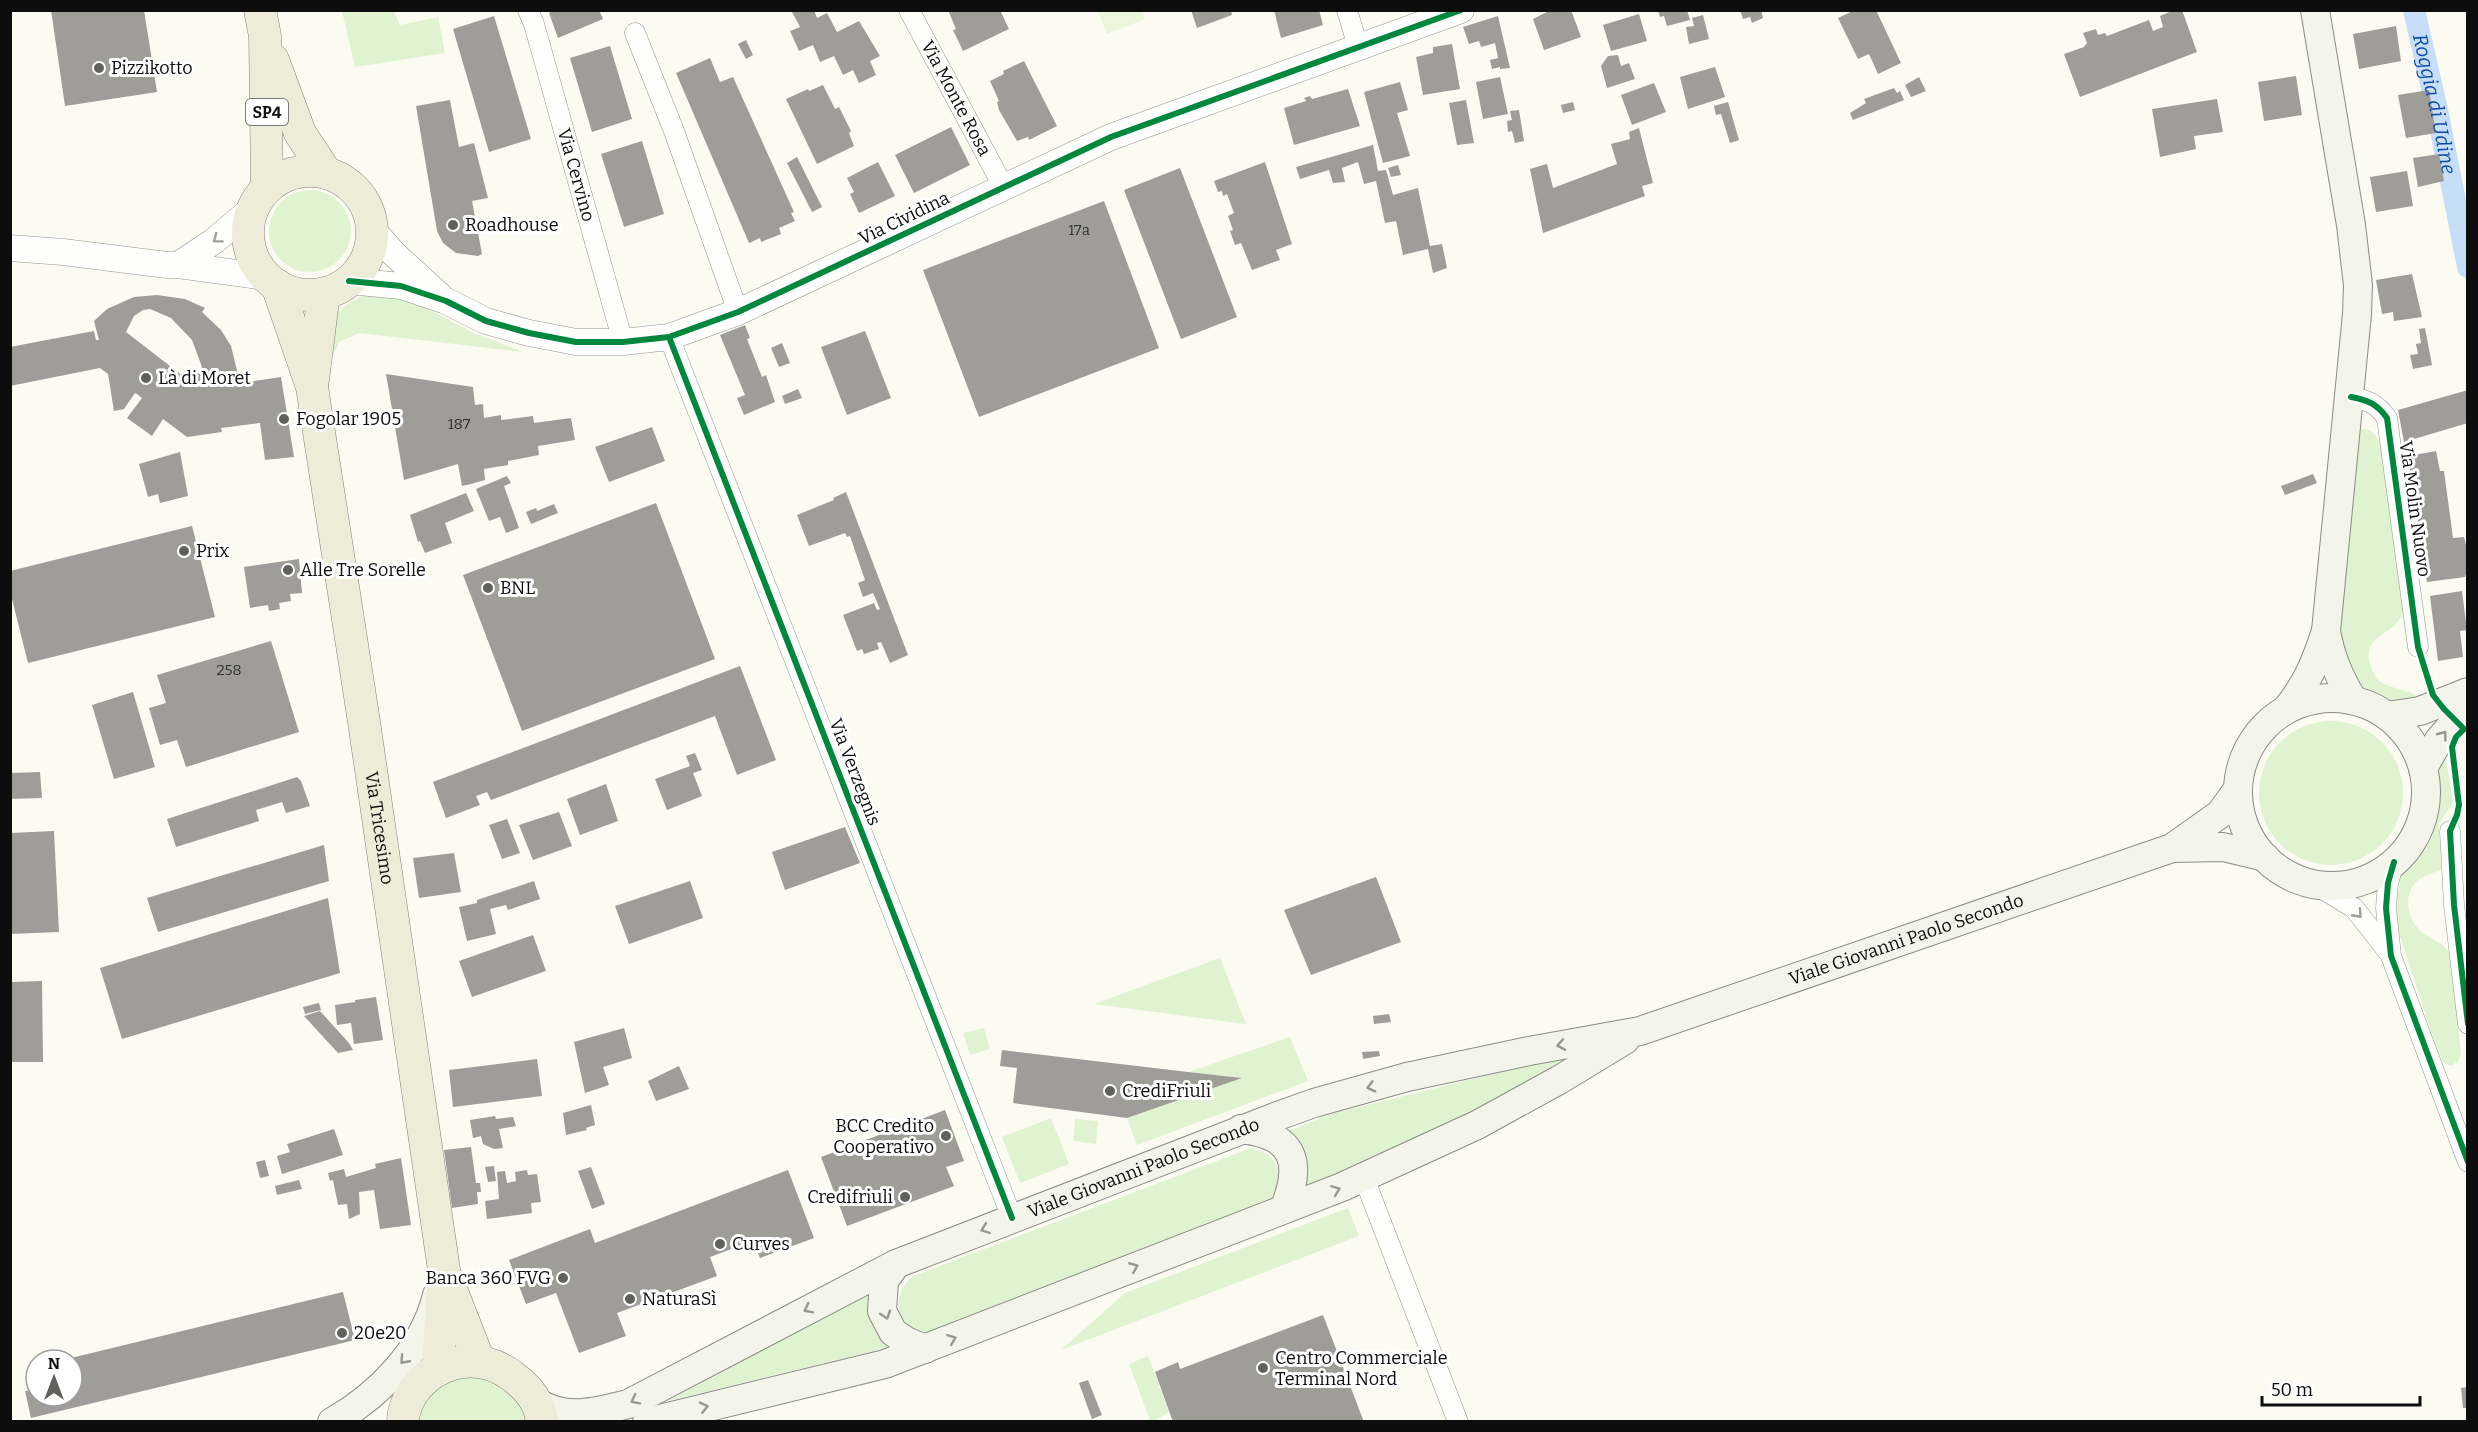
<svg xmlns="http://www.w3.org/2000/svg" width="2478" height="1432" font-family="Bitter,serif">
<rect width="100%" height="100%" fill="#fbfbf2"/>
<path fill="#dff3d0" d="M342,11H394L400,25L438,17L445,53L355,67Z
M269 231a41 41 0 1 1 82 0a41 41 0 1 1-82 0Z
M366,294L408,298L473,333L524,352L359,333L339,342L333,355C331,316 331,311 366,294Z
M2363,429C2378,430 2380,444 2383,456L2404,603C2403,607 2403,614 2401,617C2388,639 2356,636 2374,674C2382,692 2410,685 2421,701L2387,703L2377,701L2361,691L2339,644L2359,432Z
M2259 793a72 72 0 1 1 144 0a72 72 0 1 1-144 0Z
M2444,746L2453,803L2439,823L2441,870C2433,873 2422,876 2416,882C2402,897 2408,922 2423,933C2435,942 2445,942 2451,957L2461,1053L2458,1061L2451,1066L2443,1062L2437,1050L2399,933L2396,917L2400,877L2430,825L2434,784Z
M1220,958L1246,1024L1094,1004Z
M984,1028L990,1049L970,1055L963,1033Z
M1290,1037L1308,1081L1137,1145L1127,1118L1240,1078L1188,1072Z
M1570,1055V1063L1352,1171L1302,1190L1285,1132L1335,1113Z
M1051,1118L1069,1164L1020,1183L1002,1137Z
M1075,1119L1098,1121L1096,1144L1073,1141Z
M1251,1148C1270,1152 1277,1162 1282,1180L1271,1203L932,1332C896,1333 888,1297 913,1276Z
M1348,1208L1359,1236L1061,1350L1125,1293Z
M872,1292L891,1347L663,1402L666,1398Z
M1148,1356L1169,1412L1154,1421H1150L1129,1364Z
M454,1375L496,1378L522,1404L527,1422H417L423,1399Z"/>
<path fill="#eaf7da" d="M1098,11H1142L1145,19L1107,34Z"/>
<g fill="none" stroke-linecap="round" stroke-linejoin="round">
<path stroke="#c6def8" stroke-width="22" id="s1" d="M2414,10L2437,110L2468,267"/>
</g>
<path fill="#9e9d98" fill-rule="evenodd" d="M51,10H144L157,92L65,106Z
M553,10H599L603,19L558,38L549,13Z
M795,10H814L817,18L827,13L837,32L859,21L880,56L870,61L876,75L859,83L853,70L843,75L834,56L820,62L813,45L799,51L790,31L800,27L792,12Z
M948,10H1000L1009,29L963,51L953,30L956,29Z
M1191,10H1231L1232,15L1197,28Z
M1274,10H1319L1323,25L1281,38Z
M1551,10H1571L1581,37L1544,50L1533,19Z
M1658,10H1687L1690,20L1667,26L1664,16L1660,17Z
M1740,10H1761L1763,18L1752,23L1750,17L1743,19Z
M1855,10H1876L1901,63L1878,74L1869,54L1858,59L1838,18Z
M2174,10H2182L2197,52L2080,97L2064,54L2084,47L2087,43L2083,33L2096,29L2098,35L2105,33L2107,36L2149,20L2153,31L2163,27L2160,16Z
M1639,14L1647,41L1611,51L1603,25Z
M1703,15L1709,39L1689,44L1686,27L1694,26L1692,18Z
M494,16L531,139L489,152L453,29Z
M1498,16L1510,68L1500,69V67L1492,69L1490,60L1498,58L1495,43L1481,47L1479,41L1469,44L1463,27Z
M2396,26L2401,61L2359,69L2353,34Z
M746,40L753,55L746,59L738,44Z
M1452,44L1460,89L1423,95L1416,57L1433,53V47Z
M610,46L632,119L592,132L570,58Z
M1618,55L1621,66L1629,63L1635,79L1607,88L1601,66L1608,56Z
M710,58L720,82L733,77L794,212L791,213L795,221L779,228L781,234L761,242L760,238L749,243L676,73Z
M1024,61L1057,126L1029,140L1028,137L1017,141L999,110L997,102L999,101L990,81L1004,74L1003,71Z
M1715,67L1725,97L1688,109L1680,77Z
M2296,76L2302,115L2264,121L2258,82Z
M1500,77L1508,114L1483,119L1476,82Z
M1919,77L1926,91L1911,97L1905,85Z
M1400,82L1408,110L1397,113L1410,156L1383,163L1364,92Z
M1654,83L1666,112L1632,125L1621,95Z
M823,85L835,109L839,107L851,131L849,133L854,146L817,164L786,99L808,89L809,91Z
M1894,88L1897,93L1900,91L1904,100L1853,120L1850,113L1866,103L1864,99Z
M1348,89L1360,126L1294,145L1284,108L1306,101L1304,98L1310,96L1312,99Z
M2429,90L2436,133L2406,138L2398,95Z
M2217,99L2223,132L2194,136L2196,149L2160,157L2152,109Z
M450,100L459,147L474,143L488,198L472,201L482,254L478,256L456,253L443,243L437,231L416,106Z
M1466,100L1474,143L1457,145L1449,103Z
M1573,102L1575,110L1563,113L1561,105Z
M1728,102L1739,140L1730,143L1721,114L1716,115L1714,106Z
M1519,110L1524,141L1515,143L1512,131L1508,132L1507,121L1512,120L1510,111Z
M951,127L970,165L914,193L895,155Z
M1639,128L1653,183L1642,186L1645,196L1543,233L1530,169L1547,164L1553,188L1617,164L1611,144L1630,139L1629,132Z
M642,141L664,214L624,227L601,154Z
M1373,145L1378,171L1386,170L1393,195L1418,188L1430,246L1442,244L1447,268L1433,273L1428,249L1403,255L1396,221L1385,223L1376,181L1364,184L1358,162L1342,168L1345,182L1333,183L1329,170L1300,179L1296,167Z
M2439,154L2444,181L2418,187L2413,158Z
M797,157L822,207L812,212L787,163Z
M878,162L895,196L859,213L850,194L854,192L847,178Z
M1265,162L1292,244L1276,250L1280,260L1252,270L1241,243L1235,245L1230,231L1233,230L1228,216L1234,213L1227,194L1223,196L1222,191L1218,192L1214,181Z
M1398,165L1401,175L1391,177L1388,168Z
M1180,168L1237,317L1181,339L1124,190Z
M2407,171L2413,206L2376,212L2370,177Z
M1104,201L1159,348L979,417L923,270Z
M2412,274L2422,317L2394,321L2393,312L2382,314L2376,280Z
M157,295L185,299L205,308L202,312L221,330L231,346L240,383L281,377L294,457L265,460L260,423L221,428L222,432L187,437L163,419L152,436L127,418L142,398L137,394L135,393L124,409L114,411L108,374L100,368L10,386V347L94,331L96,340H99L94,321L107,309L134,297ZM150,309L171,318L192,340L202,367L192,383L126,332L134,316L143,310Z
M745,325L750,338L747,339L762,377L766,375L775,402L744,415L737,398L745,395L720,335Z
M2425,328L2432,365L2413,369L2410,355L2418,354L2416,344L2421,343L2419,329Z
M865,331L891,398L847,415L821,347Z
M782,343L790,363L779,367L771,348Z
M386,374L473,387L475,405L483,404L484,418L501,415V420L533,416L534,423L571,418L575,440L538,446L539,455L508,461V465L484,469L485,480L471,484L462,486L458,464L404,480Z
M798,389L802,398L785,404L782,396Z
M2468,390V423L2404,442L2398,410Z
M652,427L665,461L609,482L595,447Z
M2436,451L2440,471H2444L2453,538L2464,537L2468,553V568L2465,577L2427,582L2408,456Z
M180,452L188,496L160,503L158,494L148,497L139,464Z
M2313,474L2317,483L2285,495L2281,486Z
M507,476L511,483L504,486L519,528L506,533L500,517L489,521L476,489Z
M846,492L908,655L890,663L881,642L877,643L879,649L864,654L862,649L857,651L843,615L874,603L877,610L880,609L873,593L863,597L858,583L865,580L850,536L847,537L845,533L809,546L797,515L834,500L833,498Z
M466,493L474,511L445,523L452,543L425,553L420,541L418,542L410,515Z
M656,503L715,659L522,731L463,575Z
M554,504L558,513L531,524L526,512L536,508L537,511Z
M192,526L215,617L28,663L10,591V571Z
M299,559L302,593L290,594L291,601L279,603L280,609L269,611L268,605L250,608L244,567Z
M2462,591L2467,630L2460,631L2463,657L2438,661L2430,596Z
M271,641L299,732L186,767L177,740L160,745L149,708L166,703L157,675Z
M740,666L776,760L737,775L715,716L491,800L487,792L476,796L480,805L446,818L433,782Z
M133,692L155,767L114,779L92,705Z
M695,753L702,770L693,773L702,796L667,810L655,779L690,766L686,756Z
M40,772L42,798L10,799V773Z
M297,777L301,781L310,806L286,813L282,802L256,810L259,821L176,847L167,819Z
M606,784L618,821L580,835L567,799Z
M559,812L572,846L533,860L519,825Z
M507,819L520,853L502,859L489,825Z
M845,827L860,863L785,890L772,852Z
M54,831L59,932L10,934V833Z
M324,845L329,881L158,932L147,898Z
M454,853L461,892L419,898L413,858Z
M1376,877L1401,942L1311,975L1284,910Z
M534,881L540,899L508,910L506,905L490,909L496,934L467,941L459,907L477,903V900Z
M690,881L703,918L629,944L615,906Z
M328,898L340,973L122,1039L100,968Z
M533,935L546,971L472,997L459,961Z
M42,981L43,1062H10V982Z
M376,997L383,1040L354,1044L351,1023L337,1025L335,1005L355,1002V1000Z
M319,1003L321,1010L305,1014L303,1007Z
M320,1011L349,1043L353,1050L338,1053L304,1016Z
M1389,1014L1391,1022L1374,1024L1373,1016Z
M624,1028L632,1058L603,1067L609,1085L585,1093L574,1042Z
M1002,1050L1188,1072L1242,1078L1127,1118L1013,1103L1017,1068L1000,1066Z
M1379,1051L1380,1056L1363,1059L1362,1052Z
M537,1059L542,1096L453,1107L449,1070Z
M679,1066L689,1089L656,1101L648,1081Z
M591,1105L595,1125L586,1128L587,1130L566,1135L563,1113Z
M945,1110L964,1161L946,1167L954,1186L847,1226L821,1157Z
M495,1116L496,1119L513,1117L516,1126L499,1129L503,1148L494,1149L483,1144L481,1136L473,1138L470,1120Z
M334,1129L343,1155L282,1174L277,1156L290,1152L287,1144Z
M471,1147L476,1183H480L481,1192H477L478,1204L452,1208L444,1150Z
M401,1158L411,1225L380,1229L374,1190L359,1192L360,1214L349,1219L347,1204L338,1205L333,1180L330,1181L328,1173L344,1169L346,1177L376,1168L375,1164Z
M265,1160L269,1176L260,1178L256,1162Z
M494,1166L496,1181L488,1182L485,1167Z
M591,1167L605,1204L592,1209L578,1171Z
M527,1170L528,1175L537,1174L541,1202L531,1203L532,1213L487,1219L485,1201L499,1199L497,1172L505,1171L507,1183L516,1181L515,1172Z
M788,1170L814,1238L760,1258L753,1241L710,1257L717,1276L617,1313L626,1336L579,1353L556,1293L526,1304L509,1260L590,1229L595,1243Z
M299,1180L302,1189L277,1195L275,1186Z
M343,1292L355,1340L31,1418L25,1391L34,1390L29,1368L36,1367V1396H72V1360L67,1359Z
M1323,1315L1364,1422H1173L1155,1372L1178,1362L1180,1369Z
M1088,1380L1102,1415L1092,1419L1079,1383Z
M2468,1387V1408H2463L2461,1388Z"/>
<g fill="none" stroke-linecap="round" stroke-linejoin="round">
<defs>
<g id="minor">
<path id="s2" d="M528,10L534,24L623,342"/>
<path id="s3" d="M909,10L1003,186"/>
<path d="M1347,10L1358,47"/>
<path d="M635,33L674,131L738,312"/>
<path d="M669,337L1012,1218"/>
<path d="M2351,397C2368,400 2377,404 2387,418L2418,647"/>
<path d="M2450,831L2454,905L2468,1024"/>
<path d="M2394,862L2388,883L2386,908L2391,956L2468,1162"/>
<path d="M2314,884L2354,908L2390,954"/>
<path d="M1364,1178L1458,1422"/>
</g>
<path id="tertiary" d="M372,229L394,254L439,295
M10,248L63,252L167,265H178L266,277
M178,265L214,241L253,208
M349,281L401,286L446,301L486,321L529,333L576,342H623L669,337L738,312L1111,137L1461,10"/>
<g id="secondary">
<path d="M2326,631C2331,658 2339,677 2353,700"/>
<circle cx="2332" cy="792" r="94"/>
<path d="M2286,710C2308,682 2315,664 2326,631L2357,314L2358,285L2351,225L2315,10"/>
<path d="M2387,716L2420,711L2468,692"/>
<path d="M2423,768L2439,740L2468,707"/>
<path d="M2174,848L2223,847L2265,857"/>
<path d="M1241,1129C1295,1135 1303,1163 1284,1209"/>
<path d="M896,1264L884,1281L882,1311L893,1332L906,1341L925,1349"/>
<path id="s4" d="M537,1402C565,1421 597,1412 628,1404L896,1264L1275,1117L1314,1103L1407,1077L1529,1051L1640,1031L2172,848L2220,814L2238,789"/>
<path d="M332,1422C380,1395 424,1349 437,1295"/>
<path d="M647,1422L885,1364L1342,1187L1477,1125L1559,1080L1625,1040"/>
</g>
<g id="primary">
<path d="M260,10L265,36L267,188"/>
<path d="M273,60L300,133L326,173"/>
<circle cx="310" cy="233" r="62"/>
<path id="s5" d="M277,285L312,387L364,722L444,1270L438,1370"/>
<path d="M313,380L324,293"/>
<path d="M447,1279L479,1361"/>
<path d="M403,1422C403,1410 409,1396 417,1387C442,1358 482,1353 512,1376C522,1383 532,1393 537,1404C540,1409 541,1416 542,1422"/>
</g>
</defs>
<use href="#minor" stroke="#949490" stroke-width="21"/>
<use href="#tertiary" stroke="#949490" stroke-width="27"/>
<use href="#secondary" stroke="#8b8b87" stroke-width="30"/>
<use href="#primary" stroke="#81817d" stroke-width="33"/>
<use href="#minor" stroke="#fefefd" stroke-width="20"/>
<use href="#tertiary" stroke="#fefefd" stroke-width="26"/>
<use href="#secondary" stroke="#f4f5ea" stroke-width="28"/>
<use href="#primary" stroke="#edecd8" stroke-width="32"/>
<defs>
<path id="cycleway" d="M349,281L401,286L446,301L486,321L529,333L576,342H623L669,337L738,312L1111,137L1461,10
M669,337L1012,1218
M2351,397C2368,400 2377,404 2387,418L2418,647L2433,695L2444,709L2464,729L2456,737L2452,747L2459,805L2457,815L2450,831L2454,905L2468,1024
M2394,862L2388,883L2386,908L2391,956L2468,1162"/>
</defs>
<use href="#cycleway" stroke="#fff" stroke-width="10"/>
<use href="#cycleway" stroke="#00873e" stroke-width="6"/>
</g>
<defs><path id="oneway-chevron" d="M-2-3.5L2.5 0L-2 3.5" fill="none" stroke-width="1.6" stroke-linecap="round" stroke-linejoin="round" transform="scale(1.5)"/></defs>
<g stroke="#9e9e9d">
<use href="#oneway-chevron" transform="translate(217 239) rotate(143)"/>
<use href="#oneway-chevron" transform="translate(2358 914) rotate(48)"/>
</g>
<g stroke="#989892">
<use href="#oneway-chevron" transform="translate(2443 735) rotate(-53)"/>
<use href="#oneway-chevron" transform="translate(1561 1045) rotate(170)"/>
<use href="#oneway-chevron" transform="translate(1371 1087) rotate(165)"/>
<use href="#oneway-chevron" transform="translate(1336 1190) rotate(-21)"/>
<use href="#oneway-chevron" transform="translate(985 1229) rotate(159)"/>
<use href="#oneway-chevron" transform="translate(1134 1267) rotate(-22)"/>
<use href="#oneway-chevron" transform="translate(808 1309) rotate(153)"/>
<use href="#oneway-chevron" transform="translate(886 1315) rotate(72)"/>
<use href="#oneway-chevron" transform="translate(952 1339) rotate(-21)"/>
<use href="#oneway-chevron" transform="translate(404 1360) rotate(132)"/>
<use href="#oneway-chevron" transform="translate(635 1400) rotate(153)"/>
<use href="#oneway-chevron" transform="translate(704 1407) rotate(-13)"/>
</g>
<g fill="#60605d" stroke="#fff" stroke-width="2">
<circle cx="99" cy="68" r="6"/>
<circle cx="453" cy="225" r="6"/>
<circle cx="146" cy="378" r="6"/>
<circle cx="284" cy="419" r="6"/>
<circle cx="184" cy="551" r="6"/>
<circle cx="288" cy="570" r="6"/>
<circle cx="488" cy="588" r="6"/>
<circle cx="1110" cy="1091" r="6"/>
<circle cx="946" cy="1136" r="6"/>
<circle cx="905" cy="1197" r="6"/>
<circle cx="720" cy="1244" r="6"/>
<circle cx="563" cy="1278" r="6"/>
<circle cx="630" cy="1299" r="6"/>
<circle cx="342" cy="1333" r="6"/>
<circle cx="1263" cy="1368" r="6"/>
</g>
<g text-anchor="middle" stroke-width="6" stroke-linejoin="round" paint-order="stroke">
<g font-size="15" fill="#313130">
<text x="1079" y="235">17a</text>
<text x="459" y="429">187</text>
<text x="229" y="675">258</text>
</g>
<rect fill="#fff" stroke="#565656" stroke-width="1.5" x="246" y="99" width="42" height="26" rx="4.5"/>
<g font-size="16" font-weight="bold" fill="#0d0d0d">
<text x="267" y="118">SP4</text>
</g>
<g font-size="18" fill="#0d0d0d" stroke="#fff" text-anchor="start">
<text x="111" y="74">Pizzikotto</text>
<text x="465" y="231">Roadhouse</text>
<text x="158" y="384">Là di Moret</text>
<text x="296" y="425">Fogolar 1905</text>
<text x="196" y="557">Prix</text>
<text x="300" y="576">Alle Tre Sorelle</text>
<text x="500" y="594">BNL</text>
<text x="1122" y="1097">CrediFriuli</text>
<text x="934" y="1132" text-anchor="end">BCC Credito<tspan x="934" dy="21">Cooperativo</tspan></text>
<text x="893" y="1203" text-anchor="end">Credifriuli</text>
<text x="732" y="1250">Curves</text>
<text x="551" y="1284" text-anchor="end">Banca 360 FVG</text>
<text x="642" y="1305">NaturaSì</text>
<text x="354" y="1339">20e20</text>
<text x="1275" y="1364">Centro Commerciale<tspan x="1275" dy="21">Terminal Nord</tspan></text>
</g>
<g font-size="18" fill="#0d0d0d" stroke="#fff">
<text dy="6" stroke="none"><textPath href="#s3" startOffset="100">Via Monte Rosa</textPath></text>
<text dy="6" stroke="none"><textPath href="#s2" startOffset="172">Via Cervino</textPath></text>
<text transform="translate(904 218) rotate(-26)" y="6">Via Cividina</text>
<text transform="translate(2415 509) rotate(82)" y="6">Via Molin Nuovo</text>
<text transform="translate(855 772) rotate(69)" y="6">Via Verzegnis</text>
<text dy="6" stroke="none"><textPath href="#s5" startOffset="554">Via Tricesimo</textPath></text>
<text dy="6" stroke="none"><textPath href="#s4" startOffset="1460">Viale Giovanni Paolo Secondo</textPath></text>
<text dy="6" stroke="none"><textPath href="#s4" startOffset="662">Viale Giovanni Paolo Secondo</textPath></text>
</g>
<g font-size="20" font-style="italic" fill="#0e4aa7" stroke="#fff">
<text dy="7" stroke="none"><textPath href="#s1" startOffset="96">Roggia di Udine</textPath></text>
</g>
</g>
<rect width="2478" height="1432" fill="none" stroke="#0d0d0d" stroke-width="24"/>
<g transform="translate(54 1378)"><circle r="28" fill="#ffffff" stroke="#9e9e9e" stroke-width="1.5"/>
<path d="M0-4.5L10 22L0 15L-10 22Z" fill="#60605d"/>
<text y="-9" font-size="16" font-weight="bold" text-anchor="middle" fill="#0d0d0d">N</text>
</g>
<path d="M2262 1396v9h158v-9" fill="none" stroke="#0d0d0d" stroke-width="3"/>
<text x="2271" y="1396" font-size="18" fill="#0d0d0d" stroke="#ffffff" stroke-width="4.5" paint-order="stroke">50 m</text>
</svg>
